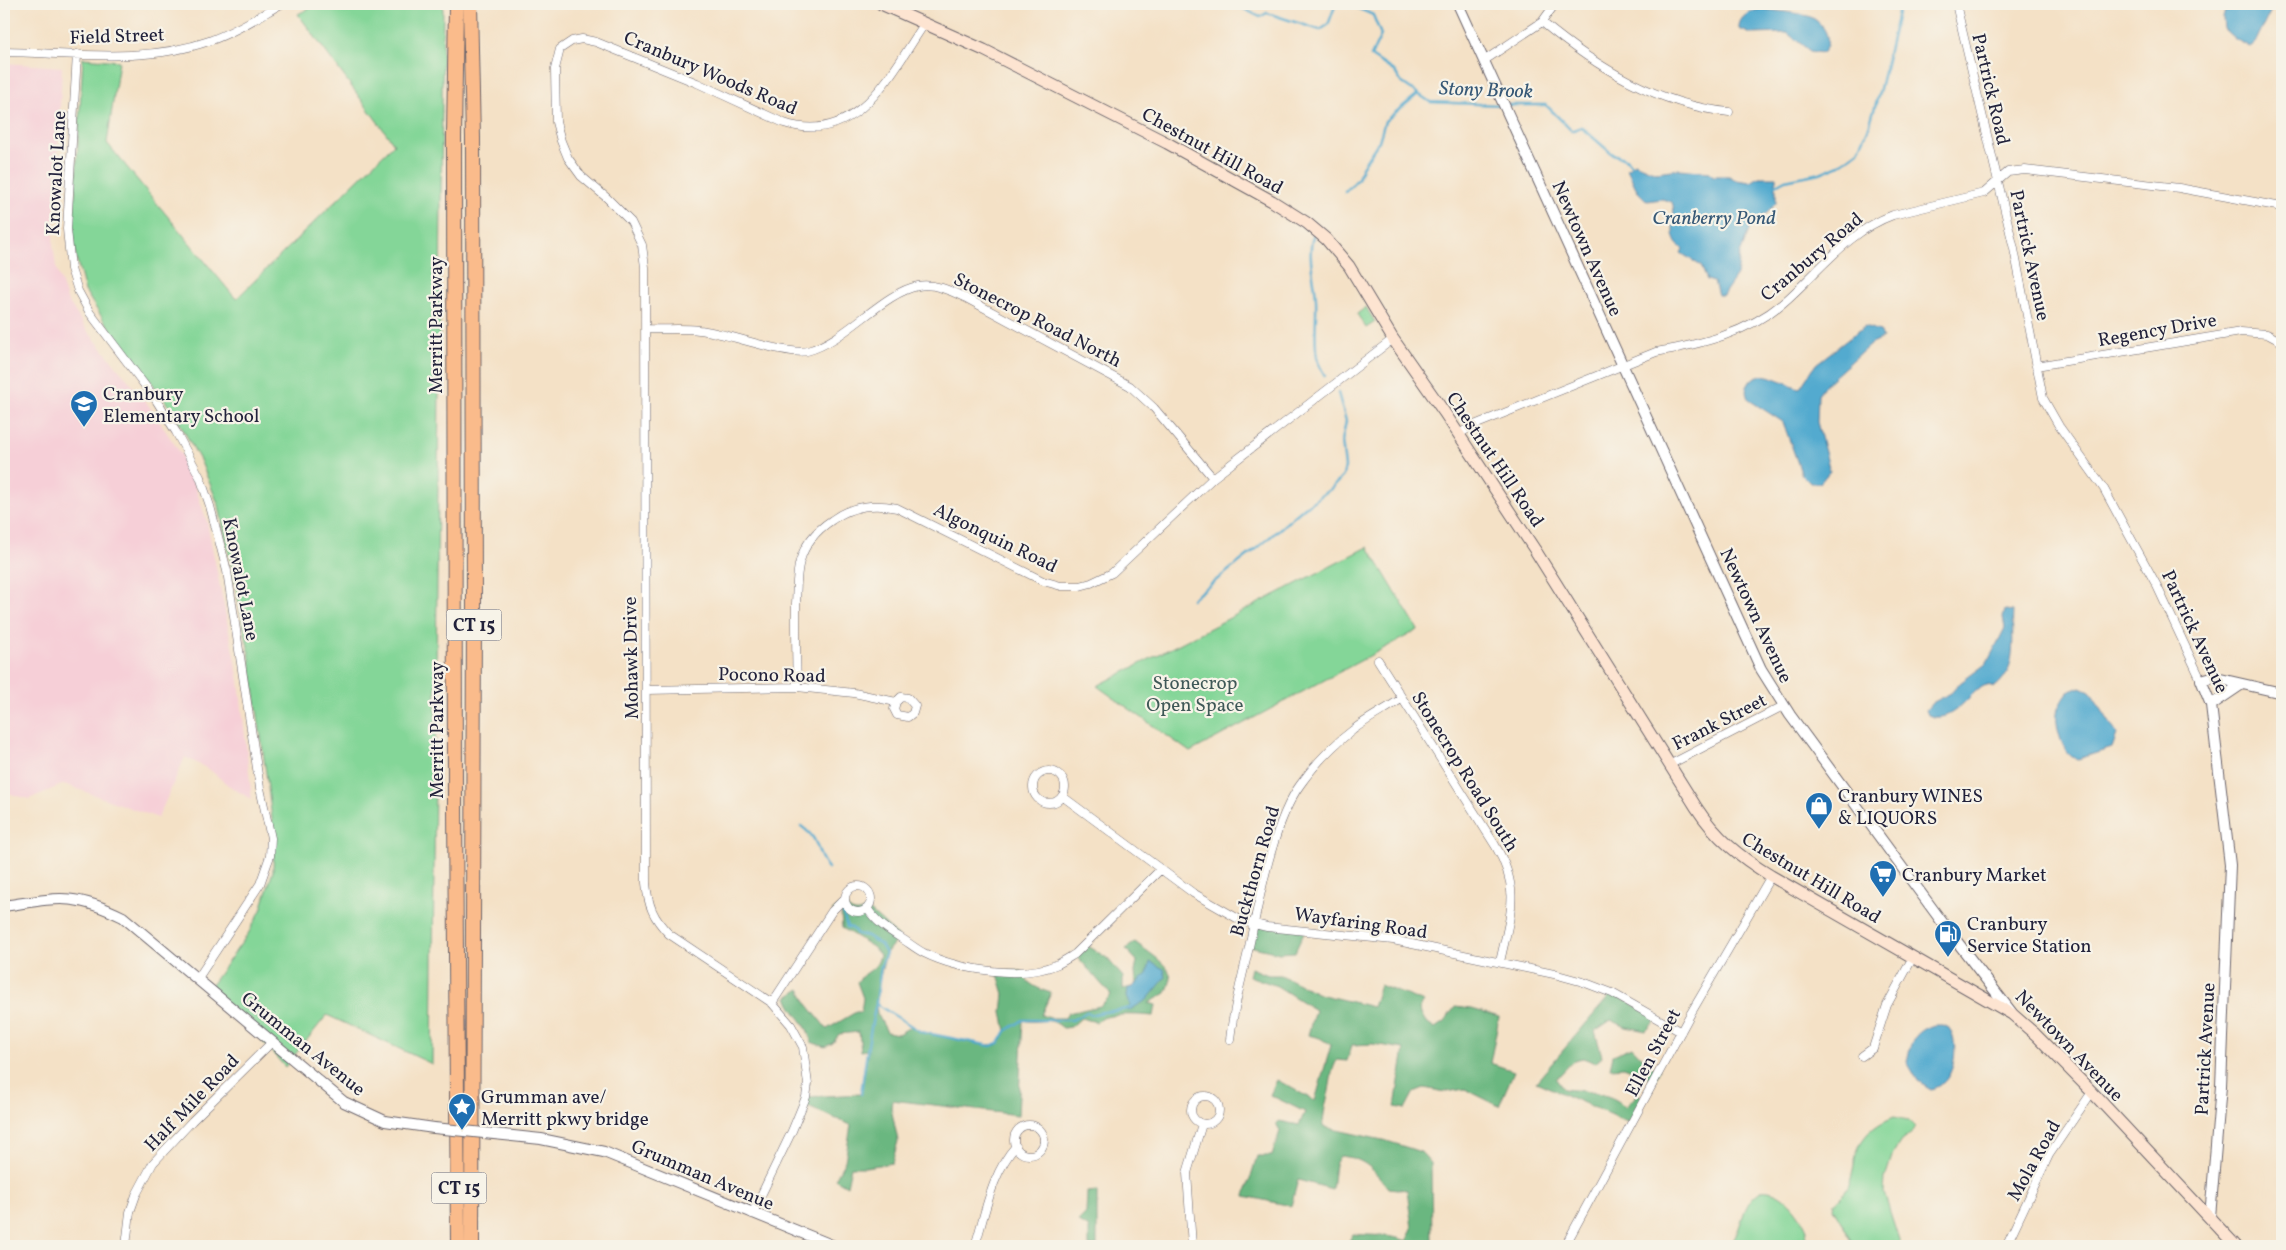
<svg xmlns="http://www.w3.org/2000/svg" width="2286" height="1250" font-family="Vollkorn,serif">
<rect width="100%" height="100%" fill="#f7f3e8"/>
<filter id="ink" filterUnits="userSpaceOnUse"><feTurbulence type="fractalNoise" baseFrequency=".02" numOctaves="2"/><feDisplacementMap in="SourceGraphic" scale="10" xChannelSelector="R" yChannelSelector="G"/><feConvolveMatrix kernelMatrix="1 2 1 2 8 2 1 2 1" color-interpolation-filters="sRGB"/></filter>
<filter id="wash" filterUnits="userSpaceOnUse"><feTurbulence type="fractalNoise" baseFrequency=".0096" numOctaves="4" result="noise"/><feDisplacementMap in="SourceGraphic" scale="20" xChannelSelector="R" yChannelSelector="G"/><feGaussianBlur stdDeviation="1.12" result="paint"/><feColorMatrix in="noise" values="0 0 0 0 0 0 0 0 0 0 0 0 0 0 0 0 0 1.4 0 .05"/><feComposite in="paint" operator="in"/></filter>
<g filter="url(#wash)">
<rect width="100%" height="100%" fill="#f4e1c6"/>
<path fill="#f6cfd7" d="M4,63L62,67L53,244L56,267L67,299L86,329L147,403L181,454L194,483L207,522L239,681L252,800L228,785L210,770L185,757L158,818L64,784L29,799L4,792Z"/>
<path fill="#84d698" stroke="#537c6a" d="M318,4H443L432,1064L327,1015L285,1067L249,1026L209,988L248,934L261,910L273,871L274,833L266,773L249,652L219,506L201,462L179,422L162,396L103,319L85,291L76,257L73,229L83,58L119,61L107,143L236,299L394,144L298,14Z
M1366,307L1375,322L1366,328L1357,314Z
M1368,547L1418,630L1190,752L1097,686Z
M1894,1117L1908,1120L1915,1127L1913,1132L1901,1141L1893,1153L1885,1178L1884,1193L1901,1246H1855L1833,1208L1834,1203C1868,1180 1836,1140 1894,1117Z
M1761,1191C1782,1188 1800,1213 1807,1230L1804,1246H1729C1744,1229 1740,1203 1761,1191Z"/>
<path fill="#6bb780" stroke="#466c5e" d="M845,903C849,913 859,915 867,908L899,937L886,953L879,981L876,1004L877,1013L887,1032L898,1034L912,1026L921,1032L978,1044L996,1045L1001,1042L1006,1031L1002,1012L1004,994L997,971H1022C1025,984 1039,989 1051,993L1041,1015L1050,1018H1065L1068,1013L1100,1006L1111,995L1075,954L1085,944L1107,958L1123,977V989L1132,987L1136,983L1135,972L1137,961L1126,949L1135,942C1145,950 1166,962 1170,974C1172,980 1168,988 1166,993L1149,1003L1156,1005L1154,1016C1140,1015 1106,1012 1096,1022L1081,1018L1071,1027L1063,1028C1047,1014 1040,1025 1023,1020L1018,1115L892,1100L891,1108L898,1141L892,1163L866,1167H851L847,1186L835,1179L845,1161L851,1125L803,1105L806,1097L861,1094L868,1050L861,1051L859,1032L839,1034L833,1043L825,1047L811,1042C809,1024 792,1014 787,997L800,989L807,1004L827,1029L856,1012H861L863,998L857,982C865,971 877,971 880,955L873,947L842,928L841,912L832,911Z
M1253,925L1305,930L1295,952L1279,953L1249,946Z
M1251,968L1268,975H1281L1319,994L1373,1007L1380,985L1424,1002L1419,1009L1425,1021L1435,1028L1444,1022L1455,1007L1472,1009L1499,1017L1490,1063L1514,1071L1499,1106L1465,1089L1446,1092L1424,1088L1414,1092L1405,1109L1395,1107L1404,1049L1373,1044L1352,1045L1347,1061L1337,1060C1331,1071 1331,1079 1329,1091C1326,1103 1323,1114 1323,1127L1387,1141L1421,1152L1431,1163L1432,1246H1346L1353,1234C1372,1236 1389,1234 1407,1241L1412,1228L1407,1190L1388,1188C1374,1170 1365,1158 1340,1156L1335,1164L1332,1189L1298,1180L1291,1206L1245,1196L1257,1156H1272L1280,1131L1276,1123L1279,1121L1299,1125L1305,1112L1270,1095L1277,1080L1315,1101L1331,1045L1320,1038L1308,1035L1315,1010L1277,986L1249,976Z
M1612,993L1658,1018L1646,1031L1626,1027L1611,1020L1595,1031L1602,1056L1596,1063L1583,1058L1574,1060L1556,1079L1563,1089C1582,1091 1612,1092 1625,1107L1638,1094L1645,1099L1632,1124L1536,1082Z
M1632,1047L1651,1067L1660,1070L1655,1080L1624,1067L1610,1068L1613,1055Z
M1097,1191V1246H1089V1228L1078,1221L1086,1213L1087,1192Z"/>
<path fill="#53aacf" stroke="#3a6685" d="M2227,4H2274L2255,43L2250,47L2235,39L2224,29L2223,18Z
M1761,9C1776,11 1793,12 1808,16C1823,21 1835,41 1822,53L1810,51L1787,33L1751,34L1739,29C1738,17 1750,11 1761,9Z
M1634,163L1656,172L1680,169L1710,172L1713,176H1729L1736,180L1751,182L1759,177H1776V203L1766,214L1752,222L1740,254L1737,275L1723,295H1718L1714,282L1707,280L1701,266L1681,253L1683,249C1665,239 1678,217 1672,202L1662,199L1647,201L1638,192L1627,169Z
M1865,326L1880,331L1883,338L1872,343L1826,384L1818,395L1817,422L1830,471L1820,483H1810L1802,475L1783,422L1749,400C1746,395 1745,390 1748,385C1758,364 1784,384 1800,388L1816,364Z
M2005,610L2013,611C2011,638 2019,668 1995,687L1987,685L1981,687C1966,698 1950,725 1928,715L1926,710L1932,703L1951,693L1960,683L1987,663L2005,628L2003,618Z
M2081,687L2090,691L2117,734L2112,748L2078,759C2063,758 2055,726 2057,713C2058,705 2064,698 2068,692Z
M1150,962L1164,969L1166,977L1147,1000L1128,1011L1130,1004L1127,997L1128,988L1132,987L1147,974Z
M1934,1025H1942L1949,1028C1961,1046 1954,1086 1931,1089L1918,1081L1907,1062C1911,1042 1913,1032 1934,1025Z"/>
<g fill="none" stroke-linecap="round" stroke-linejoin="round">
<path stroke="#53aacf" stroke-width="2.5" d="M1197,4H1199
M1234,4L1260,17L1267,13L1320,30L1328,25L1335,6L1351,5L1373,15L1381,35L1371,56L1395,72L1401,82L1430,102L1500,105
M1508,105H1546L1572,131L1581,127L1611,153L1627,160L1632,166
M1774,186L1785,180L1820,173L1839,165L1858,151L1868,130L1879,93L1900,4
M1345,192L1358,179L1362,167L1379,141L1385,121L1418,94
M1314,233C1306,256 1315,277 1316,299C1317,319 1313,343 1318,362C1320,367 1323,372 1325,376
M1192,599L1255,550L1305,507L1332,488L1343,476L1345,467L1342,441L1346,421L1338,393
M801,826C823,842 813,850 828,868
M843,913L847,927L852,928L857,934L867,936L881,945L886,953L881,966L876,1004L921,1032L991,1046L1000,1042L1006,1031L1023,1020H1072L1087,1012L1091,1015C1103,1010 1117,1012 1130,1008
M861,1094C865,1064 869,1033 876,1004"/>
</g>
</g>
<g filter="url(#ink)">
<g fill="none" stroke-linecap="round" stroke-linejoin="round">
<defs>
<path id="minor" d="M1956,4L2014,249L2043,398L2059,426L2104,489L2117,513L2157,586L2201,680
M1542,22C1596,67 1658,105 1729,112
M4,52C72,53 144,64 209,41C235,32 258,17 281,4
M77,54L67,229L71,269L78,291L90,313L156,400L176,432L200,477L210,506L227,571L260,788L271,838L270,856L260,884L198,978
M1485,60L1542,22L1555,4
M646,329C664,330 682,328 699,330C725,332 787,356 807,351C846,341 882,293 918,286C935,283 951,291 966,298L1130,386L1154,408L1213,478
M2036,366L2241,332L2267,334L2282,342
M1459,434L1472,426L1656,352C1702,344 1747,333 1783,303C1818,273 1848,231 1893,215L1984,193L2008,172L2025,170L2179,188L2282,207
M1378,660L1495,845C1522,890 1510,915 1500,962
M797,687C796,659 796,631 796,603C797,590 796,574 800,561C805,543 817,530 832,520C851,506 874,503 897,508L1043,581L1061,586H1080L1091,583L1112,573L1213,478L1393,339
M647,690L797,687L854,693L896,702L901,697L908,698L915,706L913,713L908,717L897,715L894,709L896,702
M1669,765L1783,706
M1033 787a16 16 0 1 1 32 0a16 16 0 1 1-32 0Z
M1062,796L1193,893L1242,921L1267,927L1393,940L1554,974L1583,982L1612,993L1681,1032
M845 899a13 13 0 1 1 26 0a13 13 0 1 1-26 0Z
M867,908C876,922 888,930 901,938C909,943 916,949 924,953C958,970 1023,980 1058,964C1064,961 1070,957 1075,954L1161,869
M772,1003L832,911L845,898
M1230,1040C1233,1009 1242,978 1249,947C1259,901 1273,822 1300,785C1315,764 1333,745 1353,730C1368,718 1385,710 1401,699
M1862,1056L1873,1048L1887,1005L1913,957
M1191 1110a14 14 0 1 1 28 0a14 14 0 1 1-28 0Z
M1014 1140a15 15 0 1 1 30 0a15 15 0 1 1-30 0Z
M752,1214L792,1131L806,1097L808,1084L803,1047L791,1025L772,1003L669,934C653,918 648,905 646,883L645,267L642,245L631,222L607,198L581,176L568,158L561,141L556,122L555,69L560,49L572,41L582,39L596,42L697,83L784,123C857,147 891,73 925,23
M126,1246L130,1212L136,1195L153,1163L192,1121L272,1042
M975,1246C985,1214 992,1172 1016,1146
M1192,1246L1187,1173L1202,1124
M1565,1246L1691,1013L1771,876
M2006,1246L2049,1155L2092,1092"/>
<path id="tertiary" d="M1458,4L1761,669L1790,715L1945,926L2012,1013
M2211,705L2242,684
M4,906C57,898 73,892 123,917L344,1102L385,1121L434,1128
M494,1134L541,1139L604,1152L834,1246
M2210,1217L2221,1086L2230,865L2211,705L2201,680L2212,677L2282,693"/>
<path id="secondary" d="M881,4L984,50L1167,143L1272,201L1307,223L1326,239L1349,266L1393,339L1444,412L1535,550L1696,807C1716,838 1740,857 1771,876L2012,1014L2035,1034L2092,1092L2236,1246"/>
<path id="motorway" d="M456,4L454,137L455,807L458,1246
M470,4L473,138L474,611L472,1246"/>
</defs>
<use href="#minor" stroke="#6c656c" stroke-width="9"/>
<use href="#tertiary" stroke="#6c656c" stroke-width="12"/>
<use href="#secondary" stroke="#6c656c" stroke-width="13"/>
<use href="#motorway" stroke="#6c656c" stroke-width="16"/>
<use href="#minor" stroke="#fff" stroke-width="8"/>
<use href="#tertiary" stroke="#fff" stroke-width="10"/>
<use href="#secondary" stroke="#fde4d1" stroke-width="11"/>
<use href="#motorway" stroke="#fabb8b" stroke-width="14"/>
<defs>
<path id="tertiary-bridge" d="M434,1128L494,1134"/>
</defs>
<use href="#tertiary-bridge" stroke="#6c656c" stroke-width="12" stroke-linecap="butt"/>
<use href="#tertiary-bridge" stroke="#fff" stroke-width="10"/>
</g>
</g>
<defs>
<symbol id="school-pin" viewBox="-11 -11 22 30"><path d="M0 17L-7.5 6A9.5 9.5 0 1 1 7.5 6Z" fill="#1f6fb2" stroke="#f7f3e8"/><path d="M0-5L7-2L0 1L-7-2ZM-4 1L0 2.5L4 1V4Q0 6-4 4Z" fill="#fff"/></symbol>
<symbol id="shop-pin" viewBox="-11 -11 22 30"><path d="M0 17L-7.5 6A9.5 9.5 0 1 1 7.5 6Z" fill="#1f6fb2" stroke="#f7f3e8"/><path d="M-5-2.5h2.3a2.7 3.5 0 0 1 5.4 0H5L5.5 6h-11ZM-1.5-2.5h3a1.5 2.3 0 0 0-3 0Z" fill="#fff"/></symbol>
<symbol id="supermarket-pin" viewBox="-11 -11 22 30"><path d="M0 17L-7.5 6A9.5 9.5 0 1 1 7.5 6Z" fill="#1f6fb2" stroke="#f7f3e8"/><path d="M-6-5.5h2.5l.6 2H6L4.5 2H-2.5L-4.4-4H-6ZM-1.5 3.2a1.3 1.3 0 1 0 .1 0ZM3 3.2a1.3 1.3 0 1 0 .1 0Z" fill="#fff"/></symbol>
<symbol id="fuel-pin" viewBox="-11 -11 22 30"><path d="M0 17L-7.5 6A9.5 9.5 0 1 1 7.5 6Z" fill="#1f6fb2" stroke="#f7f3e8"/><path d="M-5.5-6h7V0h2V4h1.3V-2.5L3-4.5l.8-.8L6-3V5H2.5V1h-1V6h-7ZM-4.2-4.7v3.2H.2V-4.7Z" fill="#fff"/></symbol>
<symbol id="sight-pin" viewBox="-11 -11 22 30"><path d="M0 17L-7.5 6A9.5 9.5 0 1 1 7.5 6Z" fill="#1f6fb2" stroke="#f7f3e8"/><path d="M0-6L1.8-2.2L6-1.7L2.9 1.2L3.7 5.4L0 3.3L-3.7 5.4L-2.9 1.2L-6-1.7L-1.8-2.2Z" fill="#fff"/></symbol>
</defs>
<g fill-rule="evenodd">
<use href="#school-pin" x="68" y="388" width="32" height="43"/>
<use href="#shop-pin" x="1803" y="790" width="32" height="43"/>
<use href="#supermarket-pin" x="1867" y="858" width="32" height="43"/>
<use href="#fuel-pin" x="1932" y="918" width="32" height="43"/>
<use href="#sight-pin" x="446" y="1091" width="32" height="43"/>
</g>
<g text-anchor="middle" stroke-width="4.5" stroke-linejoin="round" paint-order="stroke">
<g fill="#f7f3e8" stroke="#62616f" stroke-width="1">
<rect x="446.5" y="609.5" width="55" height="31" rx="4"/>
<rect x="431.5" y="1172.5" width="55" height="31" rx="4"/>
</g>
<g font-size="18" font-weight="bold" fill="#22223b">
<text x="474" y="631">CT 15</text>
<text x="459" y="1194">CT 15</text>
</g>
<g font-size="19" fill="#22223b" stroke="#f7f3e8">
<text transform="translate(117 35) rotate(-2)" y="7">Field Street</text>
<text transform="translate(711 72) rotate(23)" y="7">Cranbury Woods Road</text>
<text transform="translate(1992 89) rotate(77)" y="7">Partrick Road</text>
<text transform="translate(1213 150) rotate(29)" y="7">Chestnut Hill Road</text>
<text transform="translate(55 173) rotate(-87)" y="7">Knowalot Lane</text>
<text transform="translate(1588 248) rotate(66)" y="7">Newtown Avenue</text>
<text transform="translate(2031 255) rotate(78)" y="7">Partrick Avenue</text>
<text transform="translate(1811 256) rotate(-40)" y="7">Cranbury Road</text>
<text transform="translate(1038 319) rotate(27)" y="7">Stonecrop Road North</text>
<text transform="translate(435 325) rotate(-90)" y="7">Merritt Parkway</text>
<text transform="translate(2157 329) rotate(-10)" y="7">Regency Drive</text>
<text transform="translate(1496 459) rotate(56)" y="7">Chestnut Hill Road</text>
<text transform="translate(996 537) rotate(26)" y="7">Algonquin Road</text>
<text transform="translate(242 579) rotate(79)" y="7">Knowalot Lane</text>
<text transform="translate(1757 615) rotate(65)" y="7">Newtown Avenue</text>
<text transform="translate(2196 631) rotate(65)" y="7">Partrick Avenue</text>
<text transform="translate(630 658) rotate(-91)" y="7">Mohawk Drive</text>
<text transform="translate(772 674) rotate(1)" y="7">Pocono Road</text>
<text transform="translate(1719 721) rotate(-27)" y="7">Frank Street</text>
<text transform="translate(436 730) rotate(-90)" y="7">Merritt Parkway</text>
<text transform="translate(1466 771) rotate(58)" y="7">Stonecrop Road South</text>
<text transform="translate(1254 871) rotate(-74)" y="7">Buckthorn Road</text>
<text transform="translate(1812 877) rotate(31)" y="7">Chestnut Hill Road</text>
<text transform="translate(1361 922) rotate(8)" y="7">Wayfaring Road</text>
<text transform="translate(304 1043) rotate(39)" y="7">Grumman Avenue</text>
<text transform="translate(2070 1045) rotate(46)" y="7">Newtown Avenue</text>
<text transform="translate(2204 1049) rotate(-87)" y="7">Partrick Avenue</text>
<text transform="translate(1652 1052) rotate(-62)" y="7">Ellen Street</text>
<text transform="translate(191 1102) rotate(-46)" y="7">Half Mile Road</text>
<text transform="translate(2033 1160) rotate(-61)" y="7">Mola Road</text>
<text transform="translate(703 1174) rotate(23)" y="7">Grumman Avenue</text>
</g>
<g font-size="19" fill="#22223b" stroke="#f7f3e8" text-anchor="start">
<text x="103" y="400">Cranbury<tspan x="103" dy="22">Elementary School</tspan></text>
<text x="1838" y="802">Cranbury WINES<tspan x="1838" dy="22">&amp; LIQUORS</tspan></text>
<text x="1902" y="881">Cranbury Market</text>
<text x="1967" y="930">Cranbury<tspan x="1967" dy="22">Service Station</tspan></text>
<text x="481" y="1103">Grumman ave/<tspan x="481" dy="22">Merritt pkwy bridge</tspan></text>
</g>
<g font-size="19" fill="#3f5857" stroke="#f7f3e8">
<text x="1195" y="689">Stonecrop<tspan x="1195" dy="22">Open Space</tspan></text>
</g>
<g font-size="20" font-style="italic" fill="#365876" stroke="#f7f3e8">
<text transform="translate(1486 89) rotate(2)" y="7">Stony Brook</text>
<text x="1714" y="224">Cranberry Pond</text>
</g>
</g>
<rect width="2286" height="1250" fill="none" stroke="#f7f3e8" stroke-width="20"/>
</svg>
